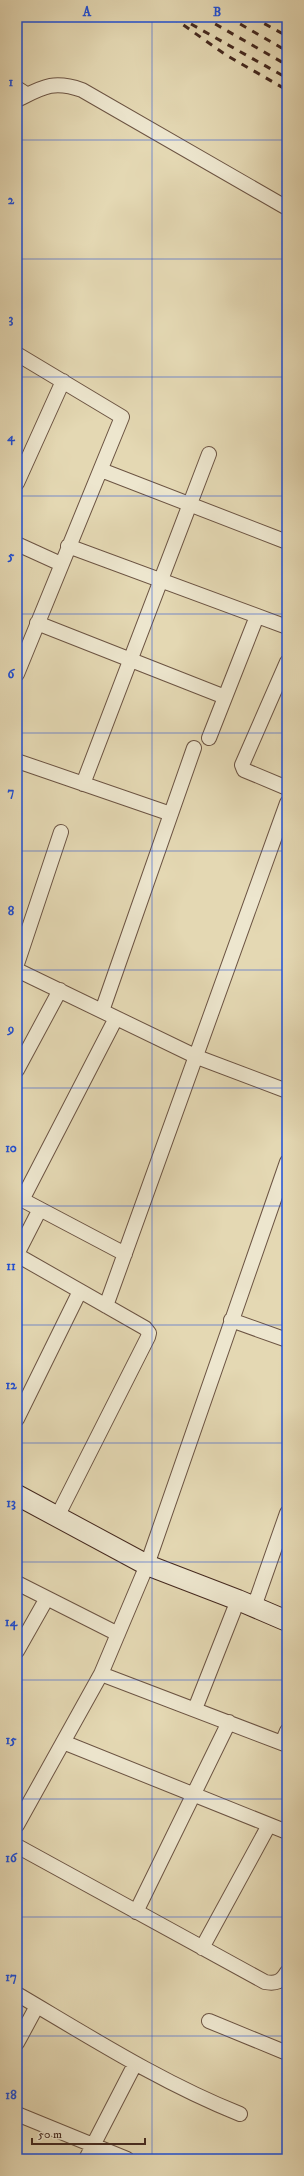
<svg xmlns="http://www.w3.org/2000/svg" width="304" height="2176" font-family="'IM FELL DW Pica',serif">
<rect width="100%" height="100%" fill="#e4d8b3"/>
<filter id="stains"><feTurbulence type="fractalNoise" baseFrequency=".005" numOctaves="4"/><feColorMatrix values="0 0 0 0 .2 0 0 0 0 .09 0 0 0 0 .02 0 0 0 .5 -.17"/></filter>
<radialGradient id="worn" r=".72"><stop offset=".6" stop-color="#630" stop-opacity="0"/><stop offset="1" stop-color="#630" stop-opacity=".3"/></radialGradient>
<g fill="none" stroke-linecap="round" stroke-linejoin="round">
<defs>
<path id="lane" d="M17,84L31,93"/>
<path id="street" d="M17,100C43,87 53,80 82,90L287,208
M17,354L122,417L17,674
M101,470L287,542
M17,483L63,381
M17,544L61,564
M68,546L287,627
M37,623L225,697
M287,662L242,765L244,770L287,788
M209,738L257,616
M17,761L171,814
M83,784L209,454
M17,964L61,832
M17,970L197,1057L287,1091
M102,1011L194,748
M17,1070L60,990
M17,1197L125,1254
M22,1200L116,1018
M17,1254L40,1209
M17,1255L145,1328L149,1333L148,1337L58,1515
M106,1306L287,803
M231,1320L287,1340
M17,1419L80,1291
M17,1583L118,1634
M254,1607L287,1513
M17,1651L47,1598
M101,1674L287,1745
M195,1709L238,1600
M63,1742L287,1832
M282,1743L287,1731
M17,1825L101,1674L147,1565L287,1162
M17,1846L265,1982C276,1984 281,1982 287,1972
M136,1912L229,1722
M202,1948L269,1825
M17,1994C90,2037 162,2083 240,2114
M209,2021L287,2053
M17,2043L37,2006
M17,2114L127,2159
M86,2159L135,2064"/>
<path id="secondary" d="M17,1495L147,1565L238,1600L287,1621"/>
</defs>
<use href="#lane" stroke="#6c5443" stroke-width="9"/>
<use href="#street" stroke="#6c5443" stroke-width="16"/>
<use href="#secondary" stroke="#44281e" stroke-width="22"/>
<use href="#lane" stroke="#ede6ce" stroke-width="7"/>
<use href="#street" stroke="#ede6ce" stroke-width="14"/>
<use href="#secondary" stroke="#ede6ce" stroke-width="20"/>
<path stroke="#44281e" stroke-width="3" stroke-dasharray="7 7" stroke-linecap="butt" d="M172,17L226,55L287,90
M203,17L287,65
M228,17L287,51
M252,17L287,36
M191,24L287,78"/>
</g>
<path fill="none" stroke="#1d4ed8" stroke-width="1" stroke-opacity="0.55" d="M152,17V2159M17,140H287M17,259H287M17,377H287M17,496H287M17,614H287M17,733H287M17,851H287M17,970H287M17,1088H287M17,1206H287M17,1325H287M17,1443H287M17,1562H287M17,1680H287M17,1799H287M17,1917H287M17,2036H287"/>
<rect width="304" height="2176" fill="none" stroke="#e4d8b3" stroke-width="44"/>
<path d="M32 2138v6h113v-6" fill="none" stroke="#44281e" stroke-width="2"/>
<text x="38" y="2138" font-size="12" fill="#44281e" stroke="#ede6ce" stroke-width="3" paint-order="stroke">50 m</text>
<rect x="22" y="22" width="260" height="2132" fill="none" stroke="#1d4ed8" stroke-width="1.5"/>
<g font-size="13" text-anchor="middle" font-weight="bold" fill="#1d4ed8">
<text x="87" y="16">A</text>
<text x="217" y="16">B</text>
<text x="11" y="86">1</text>
<text x="11" y="204">2</text>
<text x="11" y="323">3</text>
<text x="11" y="441">4</text>
<text x="11" y="560">5</text>
<text x="11" y="678">6</text>
<text x="11" y="796">7</text>
<text x="11" y="915">8</text>
<text x="11" y="1033">9</text>
<text x="11" y="1152">10</text>
<text x="11" y="1270">11</text>
<text x="11" y="1389">12</text>
<text x="11" y="1507">13</text>
<text x="11" y="1626">14</text>
<text x="11" y="1744">15</text>
<text x="11" y="1862">16</text>
<text x="11" y="1981">17</text>
<text x="11" y="2099">18</text>
</g>
<rect width="100%" height="100%" filter="url(#stains)"/>
<rect width="100%" height="100%" fill="url(#worn)"/>
</svg>
